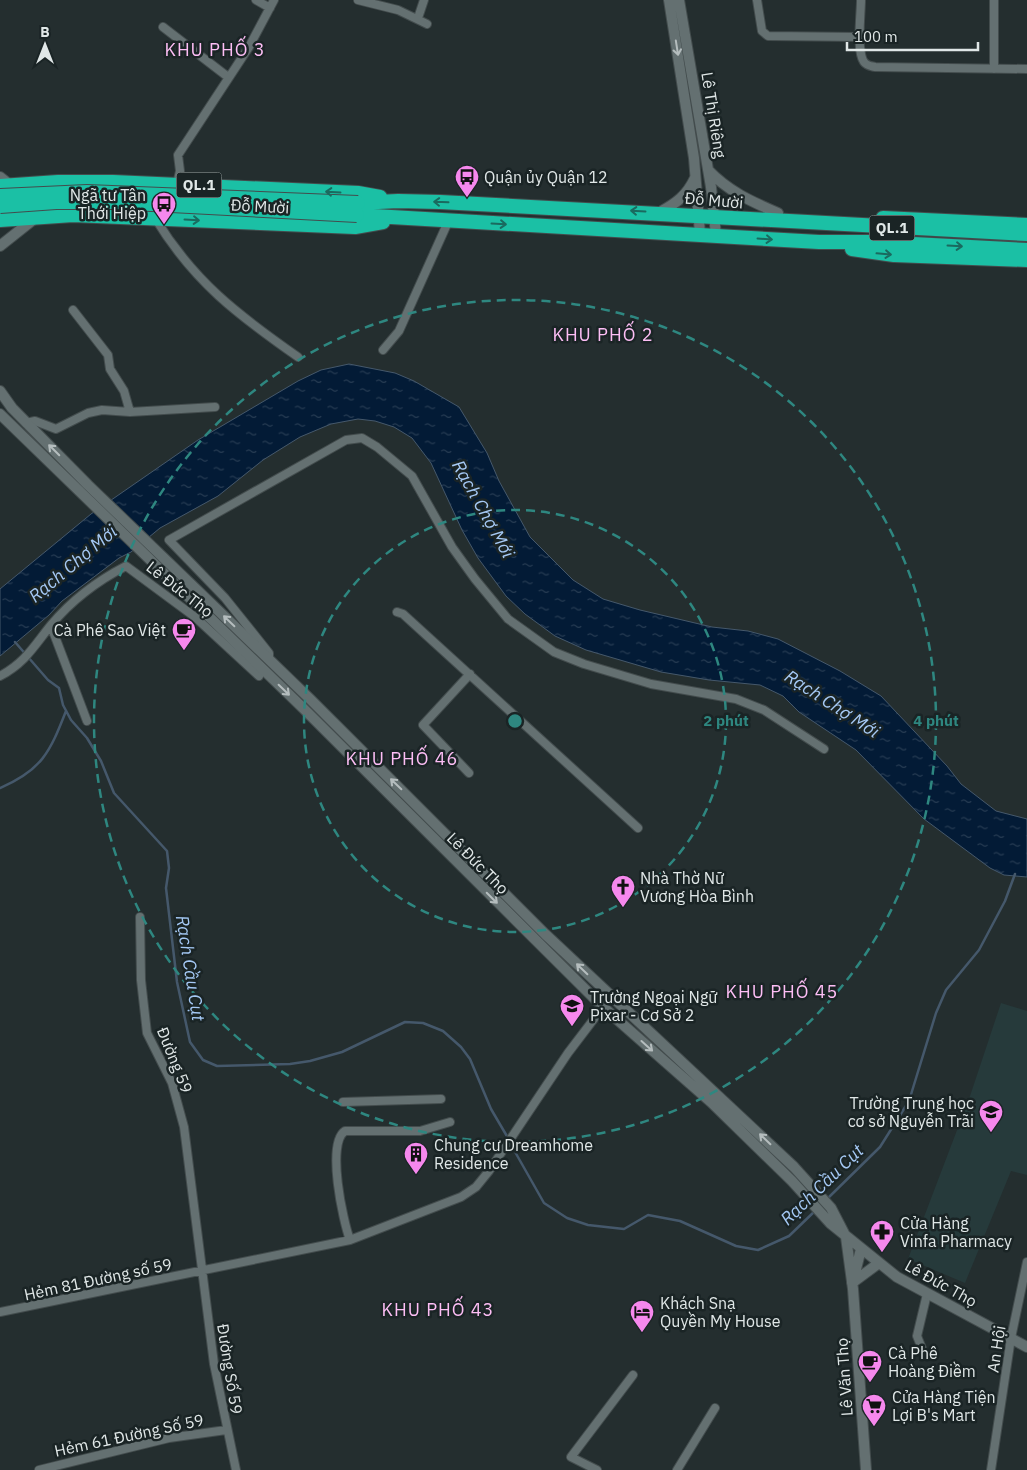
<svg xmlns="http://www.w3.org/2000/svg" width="1027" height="1470" font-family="'IBM Plex Sans',sans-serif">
<defs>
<pattern id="water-ripples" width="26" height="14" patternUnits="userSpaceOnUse" patternTransform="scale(1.25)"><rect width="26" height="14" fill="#031b36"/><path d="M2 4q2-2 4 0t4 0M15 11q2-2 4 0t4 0" fill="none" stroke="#273c53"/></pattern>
</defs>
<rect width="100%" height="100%" fill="#242e2f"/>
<path fill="#263a3b" d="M1001,1003L1027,1011V1175L1011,1171L965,1283L908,1259L970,1096Z"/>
<path fill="url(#water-ripples)" stroke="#45586b" d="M349,364L395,373L414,381L459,407L487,453L499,481L530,537L573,580L603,599L640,610L712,627L748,631L778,639L840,671L881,696L947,766L961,784L996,811L1027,819V877L1004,875L990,868L924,819L856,750L799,712L783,696L760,685L709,680L661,672L586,650L555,636L525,614L506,596L478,558L462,530L431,463L412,438L394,427L375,421L358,419L331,424L300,437L263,460L218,496L160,528L131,552L119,558L62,601L49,615L0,656V589L91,514L198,440L298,381L321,370Z"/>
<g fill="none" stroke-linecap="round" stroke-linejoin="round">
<path stroke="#45586b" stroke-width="2.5" d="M15,642L48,680L59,688L63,705L71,720L87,738L101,761L114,793L167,851L169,868L166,888L177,982L190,1042L203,1060L217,1066L290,1064L310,1061L342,1052L405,1022L423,1023L443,1031L461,1047L470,1059L491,1109L508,1138
M0,788C42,770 50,752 66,711
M510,1143L544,1203L567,1218L588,1225L624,1229L648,1215L680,1221L736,1246L758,1250L789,1236L816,1210
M827,1199L880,1147L909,1101L936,1013L946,990L979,950L1005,901L1015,874"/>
<defs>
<path id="street" d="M256,0L270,8
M358,0L398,10L427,24
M757,0L762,31L768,36L861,37
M861,0C861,14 856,51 864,62C867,66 871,66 875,67L1027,69
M418,18L424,0
M163,27L228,77
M994,69V0
M177,184L180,171L178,155L249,47L274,0
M155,218C194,282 238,315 298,357
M73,310L108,355L110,369L124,391L130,412
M383,350L399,331L448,222
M26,423L35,421L56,429L88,413L102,410L130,412L215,407
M397,612L403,614L638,828
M51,626L87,721
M269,659V653L225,598L169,540L346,440L362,438L377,447L412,476L452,547L475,579L508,619L554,652L584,664L651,684L736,699L764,710L824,749
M0,676C25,663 34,646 51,625C71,601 99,580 126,566L195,617L259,676
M469,773L423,725L470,674
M140,917L141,980L147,1033L172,1083L184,1127L214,1364L236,1470
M343,1102L441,1099
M350,1240C343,1221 326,1143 345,1131H420L450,1122
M0,1312L350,1240L461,1197L476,1187L489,1171L568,1053L603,1007
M923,1351L917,1336L927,1294
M39,1470L169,1438L226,1430
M597,1470L571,1457L633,1375
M677,1470L715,1408
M991,1470L1011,1338L1027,1262"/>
<path id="secondary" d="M669,0L694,158L700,234
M679,0L711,187L716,235
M708,170C728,191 750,201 778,213
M0,177L10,185
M660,212C677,203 687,195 695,178
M0,246L34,219
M0,391L12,408L88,485L310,699L545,934L794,1167L831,1208L846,1237L853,1289L866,1470
M0,414L303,708L603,1007L711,1102L792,1181L830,1223L897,1277L1027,1347
M854,1277L861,1249
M852,1283L879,1263"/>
<path id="highway" d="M0,186L58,182H113L358,193L380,197
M358,203L398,201L440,202L1027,234
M357,215L819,242H875L1027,250
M883,218L1027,225
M0,220L73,215L355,227L383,222
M852,249L894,255L1027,260"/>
</defs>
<use href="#street" stroke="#434c4d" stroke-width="10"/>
<use href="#secondary" stroke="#434c4d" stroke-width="12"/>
<use href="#highway" stroke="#434c4d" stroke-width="16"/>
<use href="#street" stroke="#647071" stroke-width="8"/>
<use href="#secondary" stroke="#647071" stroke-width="10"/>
<use href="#highway" stroke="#1bc0a5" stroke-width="14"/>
<defs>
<path id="highway-bridge" d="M0,196L87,192L358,203
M0,206L56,202H114L357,215"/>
</defs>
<use href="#highway-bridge" stroke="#434c4d" stroke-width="16" stroke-linecap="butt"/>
<use href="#highway-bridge" stroke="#1bc0a5" stroke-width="14"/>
</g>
<defs><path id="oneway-shaft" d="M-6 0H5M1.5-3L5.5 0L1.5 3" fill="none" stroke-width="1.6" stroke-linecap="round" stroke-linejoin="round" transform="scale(1.25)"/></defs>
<g stroke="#b5bdbe">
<use href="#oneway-shaft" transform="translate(677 48) rotate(81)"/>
<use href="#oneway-shaft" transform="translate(54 450) rotate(-135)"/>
<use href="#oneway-shaft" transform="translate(229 621) rotate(-136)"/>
<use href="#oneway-shaft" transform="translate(284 690) rotate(44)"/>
<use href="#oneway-shaft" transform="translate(396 784) rotate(-136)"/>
<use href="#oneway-shaft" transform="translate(492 898) rotate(45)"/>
<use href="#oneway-shaft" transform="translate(582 969) rotate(-136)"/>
<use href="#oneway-shaft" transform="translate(647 1046) rotate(42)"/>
<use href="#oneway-shaft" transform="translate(765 1139) rotate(-136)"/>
</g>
<g stroke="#1a6a5f">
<use href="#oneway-shaft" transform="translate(333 192) rotate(-177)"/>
<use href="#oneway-shaft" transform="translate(441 202) rotate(-178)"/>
<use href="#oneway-shaft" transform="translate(638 211) rotate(-177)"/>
<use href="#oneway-shaft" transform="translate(192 220) rotate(3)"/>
<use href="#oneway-shaft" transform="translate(499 224) rotate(3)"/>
<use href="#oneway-shaft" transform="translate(765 239) rotate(4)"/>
<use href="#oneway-shaft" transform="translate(955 246) rotate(3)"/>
<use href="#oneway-shaft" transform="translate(884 254) rotate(5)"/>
</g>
<g fill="none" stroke="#2e8780" stroke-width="2.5" stroke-dasharray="9 6">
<circle cx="515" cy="721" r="211"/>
<circle cx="515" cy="721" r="421"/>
</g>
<defs>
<symbol id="bus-pin" viewBox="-11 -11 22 30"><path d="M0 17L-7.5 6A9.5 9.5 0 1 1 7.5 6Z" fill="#f688ed" stroke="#1a2425"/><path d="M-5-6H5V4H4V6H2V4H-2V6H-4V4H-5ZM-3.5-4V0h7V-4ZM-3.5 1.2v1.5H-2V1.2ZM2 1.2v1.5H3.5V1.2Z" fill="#111"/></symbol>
<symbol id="cafe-pin" viewBox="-11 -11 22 30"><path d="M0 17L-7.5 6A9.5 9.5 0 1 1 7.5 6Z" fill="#f688ed" stroke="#1a2425"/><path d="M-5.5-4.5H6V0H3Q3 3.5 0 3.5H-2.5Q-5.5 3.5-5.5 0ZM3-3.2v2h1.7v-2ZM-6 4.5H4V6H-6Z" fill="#111"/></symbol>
<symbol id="church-pin" viewBox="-11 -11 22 30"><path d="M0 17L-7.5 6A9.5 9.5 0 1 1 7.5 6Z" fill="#f688ed" stroke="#1a2425"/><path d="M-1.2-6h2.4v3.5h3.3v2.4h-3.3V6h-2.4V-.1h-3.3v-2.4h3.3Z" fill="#111"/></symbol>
<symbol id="school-pin" viewBox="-11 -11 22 30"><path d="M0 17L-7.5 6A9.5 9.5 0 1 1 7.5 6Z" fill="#f688ed" stroke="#1a2425"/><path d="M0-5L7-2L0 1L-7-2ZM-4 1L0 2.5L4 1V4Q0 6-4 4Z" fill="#111"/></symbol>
<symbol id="building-pin" viewBox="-11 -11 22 30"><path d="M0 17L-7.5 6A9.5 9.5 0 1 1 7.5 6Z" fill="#f688ed" stroke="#1a2425"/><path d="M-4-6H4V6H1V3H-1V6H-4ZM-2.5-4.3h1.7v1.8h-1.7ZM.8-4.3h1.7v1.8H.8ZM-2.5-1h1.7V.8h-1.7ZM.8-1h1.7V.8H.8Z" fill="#111"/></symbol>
<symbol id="pharmacy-pin" viewBox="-11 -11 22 30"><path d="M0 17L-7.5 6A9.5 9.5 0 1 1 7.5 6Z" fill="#f688ed" stroke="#1a2425"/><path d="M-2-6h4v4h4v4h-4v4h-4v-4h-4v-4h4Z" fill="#111"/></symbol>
<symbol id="hotel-pin" viewBox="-11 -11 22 30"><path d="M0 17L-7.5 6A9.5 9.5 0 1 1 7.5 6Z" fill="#f688ed" stroke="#1a2425"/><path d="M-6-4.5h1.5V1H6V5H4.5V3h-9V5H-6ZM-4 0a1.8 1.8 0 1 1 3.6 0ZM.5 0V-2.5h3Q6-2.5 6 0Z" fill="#111"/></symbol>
<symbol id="supermarket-pin" viewBox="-11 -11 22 30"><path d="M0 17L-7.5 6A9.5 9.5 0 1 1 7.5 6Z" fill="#f688ed" stroke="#1a2425"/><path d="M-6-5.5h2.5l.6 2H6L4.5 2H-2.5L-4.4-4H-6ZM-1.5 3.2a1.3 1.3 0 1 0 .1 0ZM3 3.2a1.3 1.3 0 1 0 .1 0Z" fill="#111"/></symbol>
</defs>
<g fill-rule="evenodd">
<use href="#bus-pin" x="453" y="163" width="28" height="38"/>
<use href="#bus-pin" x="150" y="190" width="28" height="38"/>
<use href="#cafe-pin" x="170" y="616" width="28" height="38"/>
<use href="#church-pin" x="609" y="873" width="28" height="38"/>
<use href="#school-pin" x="558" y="992" width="28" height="38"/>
<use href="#school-pin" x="977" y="1098" width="28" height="38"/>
<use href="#building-pin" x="402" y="1140" width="28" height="38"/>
<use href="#pharmacy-pin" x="868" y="1218" width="28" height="38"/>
<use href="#hotel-pin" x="628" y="1298" width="28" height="38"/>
<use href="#cafe-pin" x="856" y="1348" width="28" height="38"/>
<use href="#supermarket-pin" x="860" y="1392" width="28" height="38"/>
</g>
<g text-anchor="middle" stroke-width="5" stroke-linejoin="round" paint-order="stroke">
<g fill="#1a2425" stroke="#a5acad" stroke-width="1">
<rect x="176.5" y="172.5" width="45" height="25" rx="4"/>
<rect x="869.5" y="215.5" width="45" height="25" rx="4"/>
</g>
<g font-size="15" font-weight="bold" fill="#e0e7e7">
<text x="199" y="190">QL.1</text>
<text x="892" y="233">QL.1</text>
</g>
<g font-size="16" fill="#e0e7e7" stroke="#1a2425">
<text transform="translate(714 115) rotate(81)" y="6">Lê Thị Riêng</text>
<text transform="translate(714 200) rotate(5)" y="6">Đỗ Mười</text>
<text transform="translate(260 206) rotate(3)" y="6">Đỗ Mười</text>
<text transform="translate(180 589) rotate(38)" y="6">Lê Đức Thọ</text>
<text transform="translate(478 863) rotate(45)" y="6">Lê Đức Thọ</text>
<text transform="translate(175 1060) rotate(68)" y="6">Đường 59</text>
<text transform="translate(98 1279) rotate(-12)" y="6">Hẻm 81 Đường số 59</text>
<text transform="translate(941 1283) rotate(29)" y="6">Lê Đức Thọ</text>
<text transform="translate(996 1349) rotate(-81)" y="6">An Hội</text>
<text transform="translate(230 1369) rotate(81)" y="6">Đường Số 59</text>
<text transform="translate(844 1377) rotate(-94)" y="6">Lê Văn Thọ</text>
<text transform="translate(129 1435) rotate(-12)" y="6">Hẻm 61 Đường Số 59</text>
</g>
<g font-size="16" fill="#e0e7e7" stroke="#1a2425" text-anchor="start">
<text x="484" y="183">Quận ủy Quận 12</text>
<text x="146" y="201" text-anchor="end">Ngã tư Tân<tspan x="146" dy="18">Thới Hiệp</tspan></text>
<text x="166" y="636" text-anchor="end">Cà Phê Sao Việt</text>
<text x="640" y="884">Nhà Thờ Nữ<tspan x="640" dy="18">Vương Hòa Bình</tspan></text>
<text x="590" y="1003">Trường Ngoại Ngữ<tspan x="590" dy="18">Pixar - Cơ Sở 2</tspan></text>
<text x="974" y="1109" text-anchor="end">Trường Trung học<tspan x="974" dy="18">cơ sở Nguyễn Trãi</tspan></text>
<text x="434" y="1151">Chung cư Dreamhome<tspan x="434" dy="18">Residence</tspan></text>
<text x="900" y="1229">Cửa Hàng<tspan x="900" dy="18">Vinfa Pharmacy</tspan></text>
<text x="660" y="1309">Khách Snạ<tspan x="660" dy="18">Quyền My House</tspan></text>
<text x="888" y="1359">Cà Phê<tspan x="888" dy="18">Hoàng Điềm</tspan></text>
<text x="892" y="1403">Cửa Hàng Tiện<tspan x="892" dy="18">Lợi B's Mart</tspan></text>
</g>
<g font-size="18" letter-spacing="1" fill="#fdbef5" stroke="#1a2425">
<text x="215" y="56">KHU PHỐ 3</text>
<text x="603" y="341">KHU PHỐ 2</text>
<text x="402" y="765">KHU PHỐ 46</text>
<text x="782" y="998">KHU PHỐ 45</text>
<text x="438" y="1316">KHU PHỐ 43</text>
</g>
<g font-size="18" font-style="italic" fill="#a5c9f5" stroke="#1a2425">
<text transform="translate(483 509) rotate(61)" y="6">Rạch Chợ Mới</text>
<text transform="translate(73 564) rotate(-40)" y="6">Rạch Chợ Mới</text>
<text transform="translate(832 704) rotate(33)" y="6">Rạch Chợ Mới</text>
<text transform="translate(190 968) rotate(81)" y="6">Rạch Cầu Cụt</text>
<text transform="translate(822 1185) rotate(-44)" y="6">Rạch Cầu Cụt</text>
</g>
</g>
<circle cx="515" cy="721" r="8" fill="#2e8780" stroke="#1a2425" stroke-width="2.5"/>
<g font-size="15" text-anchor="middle" font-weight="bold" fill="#2e8780" stroke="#1a2425" stroke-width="5" stroke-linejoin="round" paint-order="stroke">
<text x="726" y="726">2 phút</text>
<text x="936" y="726">4 phút</text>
</g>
<g transform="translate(45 45)" stroke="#1a2425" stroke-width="4" paint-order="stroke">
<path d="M0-4L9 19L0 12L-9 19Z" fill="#e0e7e7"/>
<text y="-8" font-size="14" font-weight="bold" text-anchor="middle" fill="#e0e7e7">B</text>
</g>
<path d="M847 42v8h131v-8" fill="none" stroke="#e0e7e7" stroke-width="2.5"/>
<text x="854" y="42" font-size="15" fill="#e0e7e7" stroke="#1a2425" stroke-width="4" paint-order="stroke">100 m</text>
</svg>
